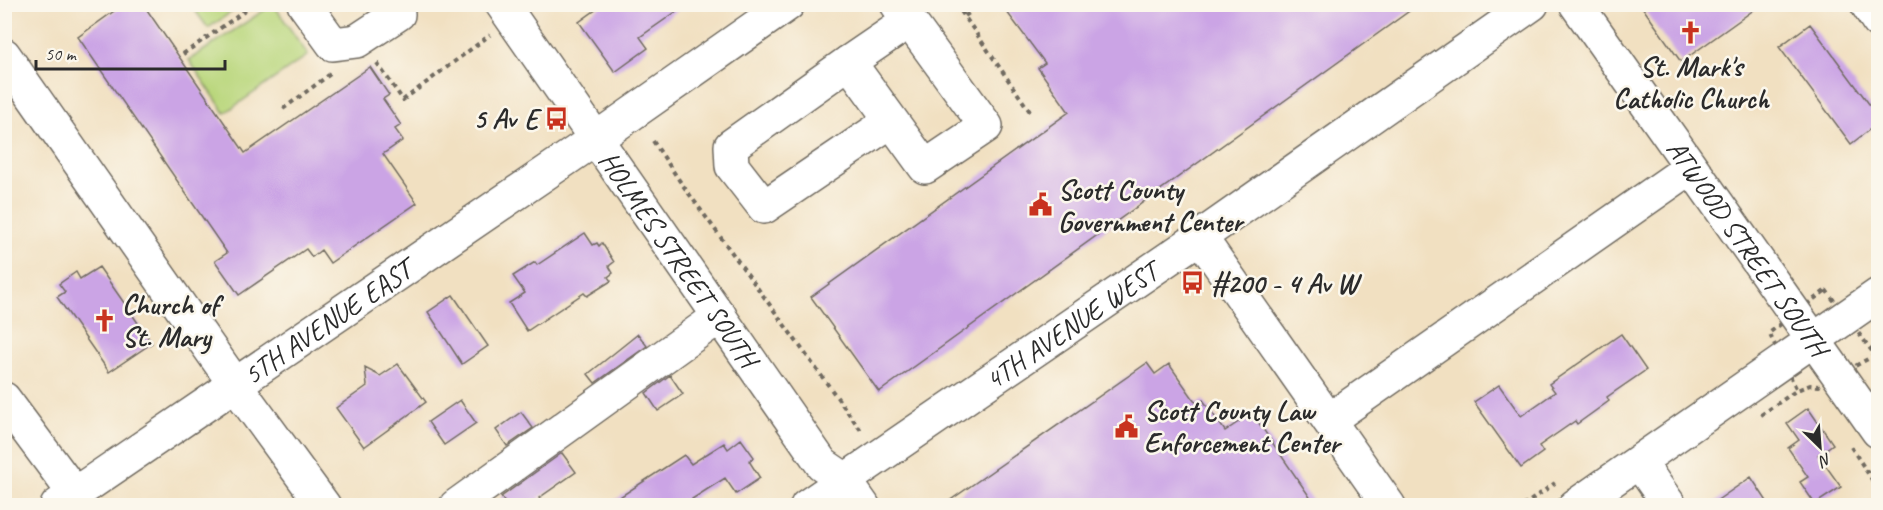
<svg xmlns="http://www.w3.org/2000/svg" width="1883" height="510" font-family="Caveat,sans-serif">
<rect width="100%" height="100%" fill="#fbf7ec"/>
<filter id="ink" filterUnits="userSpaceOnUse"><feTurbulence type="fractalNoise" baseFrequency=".0167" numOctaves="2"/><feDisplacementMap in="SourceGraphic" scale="12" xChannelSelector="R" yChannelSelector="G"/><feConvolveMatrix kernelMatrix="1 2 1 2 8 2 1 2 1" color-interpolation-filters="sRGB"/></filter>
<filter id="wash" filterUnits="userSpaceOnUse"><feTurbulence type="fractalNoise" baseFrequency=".008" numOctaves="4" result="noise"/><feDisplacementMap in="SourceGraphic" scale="24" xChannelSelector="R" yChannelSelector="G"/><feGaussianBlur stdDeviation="1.35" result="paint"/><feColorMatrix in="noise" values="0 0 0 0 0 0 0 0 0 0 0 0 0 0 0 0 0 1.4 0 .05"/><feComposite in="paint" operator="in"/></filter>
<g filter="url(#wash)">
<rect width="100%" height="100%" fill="#f1e0c1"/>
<path fill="#bad77d" stroke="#728154" stroke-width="1.5" d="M191,5H242L208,28Z
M272,5H274L308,55L225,113L189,60Z"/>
<g id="blocks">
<path fill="#cba4e5" d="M124,4H143L245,153L370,67L389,95L383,99L401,125L395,129L403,140L383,154L417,203L330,263L321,250L312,257L306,249L239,295L215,261L227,253L78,37Z
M604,4H687L640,37L648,48L615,72L579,22Z
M1001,4H1419L879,392L811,297L1069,112L1038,68L1045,63Z
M1640,4H1762L1681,62Z
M1810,24L1878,116V123L1851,144L1779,47Z
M585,233L593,245L597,243L599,246L602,243L614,262L609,266L613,273L608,277L611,281L587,296L584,293L527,331L509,303L525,293L513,276L535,262L537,265Z
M99,267L152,343L109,372L57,297L65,292L59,284L76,272L80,279Z
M453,295L488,346L462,364L428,312Z
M638,334L647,346L595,383L588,374Z
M1621,334L1646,370L1607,397L1609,401L1577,424L1575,421L1539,446L1543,452L1521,468L1474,402L1499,385L1521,416L1555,392L1549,384Z
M1147,363L1155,374L1169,364L1197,404L1203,400L1225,431L1252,413L1316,506H942Z
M398,364L426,402L364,447L336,408L367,386L365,368L380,376Z
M670,375L683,394L658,411L646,393Z
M460,400L476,423L444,445L428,422Z
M1808,408L1833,444L1818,455L1841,487L1815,504L1800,482L1808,477L1788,448L1799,440L1787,423Z
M521,412L533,428L507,446L496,430Z
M741,439L754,457L749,461L760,478L736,494L725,478L692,499L697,506H606L684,455L691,464L724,443L728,449Z
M562,453L576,472L539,498L544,506H507L501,497Z
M1751,477L1770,506H1709Z"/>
</g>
</g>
<g filter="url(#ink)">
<use href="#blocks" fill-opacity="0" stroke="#706a60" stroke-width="1.5"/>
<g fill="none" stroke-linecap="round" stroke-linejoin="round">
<defs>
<g id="minor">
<path d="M304,4L333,44L357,41L398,14L397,4"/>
<path id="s1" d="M502,4L822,464L844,479L863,506"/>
<path id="s2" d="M1576,4L1878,431"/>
<path d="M1867,4L1878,21"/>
<path d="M4,55L234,383L324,506"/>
<path d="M849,62L909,21"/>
<path d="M891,121L764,207L732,166L731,146L849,62L925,167L986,126L897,4"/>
<path d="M1200,237L1389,506"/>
<path d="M4,399L74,493"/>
<path d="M1329,420L1690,168"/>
<path d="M1639,462L1670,506"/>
<path id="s3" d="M57,506L597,138L788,4"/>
<path d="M456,506L720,316"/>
<path id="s4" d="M807,506L1200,237L1532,4"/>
<path d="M1575,506L1878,295"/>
</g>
</defs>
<use href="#minor" stroke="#706a60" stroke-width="36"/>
<path stroke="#706a60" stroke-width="4" stroke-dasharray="4.5 4.5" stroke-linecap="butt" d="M956,4L1031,113
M965,16L981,4
M183,54L255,4
M377,63L403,100L490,35
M283,109L333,72
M653,141L679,180L863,433
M1826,290L1875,355L1819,386L1810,385L1797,390L1769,333Z
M1878,352L1875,355L1878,361
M1761,415L1797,390
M1851,447L1878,489
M1523,506L1555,483"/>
<use href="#minor" stroke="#fff" stroke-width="33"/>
</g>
</g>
<defs>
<symbol id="church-bare" viewBox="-9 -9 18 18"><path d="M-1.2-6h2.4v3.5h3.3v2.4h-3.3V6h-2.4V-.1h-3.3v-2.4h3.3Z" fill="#c8321e" stroke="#fbf7ec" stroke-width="2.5" paint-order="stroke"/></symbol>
<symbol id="bus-bare" viewBox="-9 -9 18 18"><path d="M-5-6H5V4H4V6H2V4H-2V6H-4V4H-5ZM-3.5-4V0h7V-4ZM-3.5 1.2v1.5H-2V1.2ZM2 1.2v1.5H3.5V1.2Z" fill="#c8321e" stroke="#fbf7ec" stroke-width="2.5" paint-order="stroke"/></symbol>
<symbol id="civic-bare" viewBox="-9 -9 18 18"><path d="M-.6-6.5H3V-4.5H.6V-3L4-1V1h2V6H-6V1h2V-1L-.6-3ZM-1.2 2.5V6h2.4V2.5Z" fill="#c8321e" stroke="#fbf7ec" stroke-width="2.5" paint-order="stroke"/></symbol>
</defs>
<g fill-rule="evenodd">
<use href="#church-bare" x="1674" y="16" width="33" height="33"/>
<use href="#bus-bare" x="540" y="102" width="33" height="33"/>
<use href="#civic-bare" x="1024" y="188" width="33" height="33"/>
<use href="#bus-bare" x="1176" y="266" width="33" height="33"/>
<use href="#church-bare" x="88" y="304" width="33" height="33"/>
<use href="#civic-bare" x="1110" y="410" width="33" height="33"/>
</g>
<g text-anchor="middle" stroke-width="5" stroke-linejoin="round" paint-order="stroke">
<g font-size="28" font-weight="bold" fill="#2b2b2b" stroke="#fbf7ec" text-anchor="start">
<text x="1691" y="76" text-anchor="middle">St. Mark's<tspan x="1691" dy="32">Catholic Church</tspan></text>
<text x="538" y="128" text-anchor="end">5 Av E</text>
<text x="1058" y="199">Scott County<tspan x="1058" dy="32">Government Center</tspan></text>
<text x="1211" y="293">#200 - 4 Av W</text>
<text x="122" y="314">Church of<tspan x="122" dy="32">St. Mary</tspan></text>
<text x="1144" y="420">Scott County Law<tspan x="1144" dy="32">Enforcement Center</tspan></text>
</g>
<g font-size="28" fill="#2b2b2b" stroke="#fbf7ec">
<text dy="10" stroke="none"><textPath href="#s2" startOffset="298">ATWOOD STREET SOUTH</textPath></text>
<text dy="10" stroke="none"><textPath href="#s1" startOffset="310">HOLMES STREET SOUTH</textPath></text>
<text dy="10" stroke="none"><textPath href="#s3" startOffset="327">5TH AVENUE EAST</textPath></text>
<text dy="10" stroke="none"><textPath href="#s4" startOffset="320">4TH AVENUE WEST</textPath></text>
</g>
</g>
<rect width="1883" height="510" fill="none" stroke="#fbf7ec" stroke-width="24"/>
<g transform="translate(1820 447) rotate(155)" stroke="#fbf7ec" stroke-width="4.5" paint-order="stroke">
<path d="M0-4.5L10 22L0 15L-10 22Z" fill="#2b2b2b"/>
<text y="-9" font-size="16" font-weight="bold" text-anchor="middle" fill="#2b2b2b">N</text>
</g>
<path d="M36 60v9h189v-9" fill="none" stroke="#2b2b2b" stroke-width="3"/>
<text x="45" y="60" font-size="18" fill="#2b2b2b" stroke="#fbf7ec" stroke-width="4.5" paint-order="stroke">50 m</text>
</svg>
